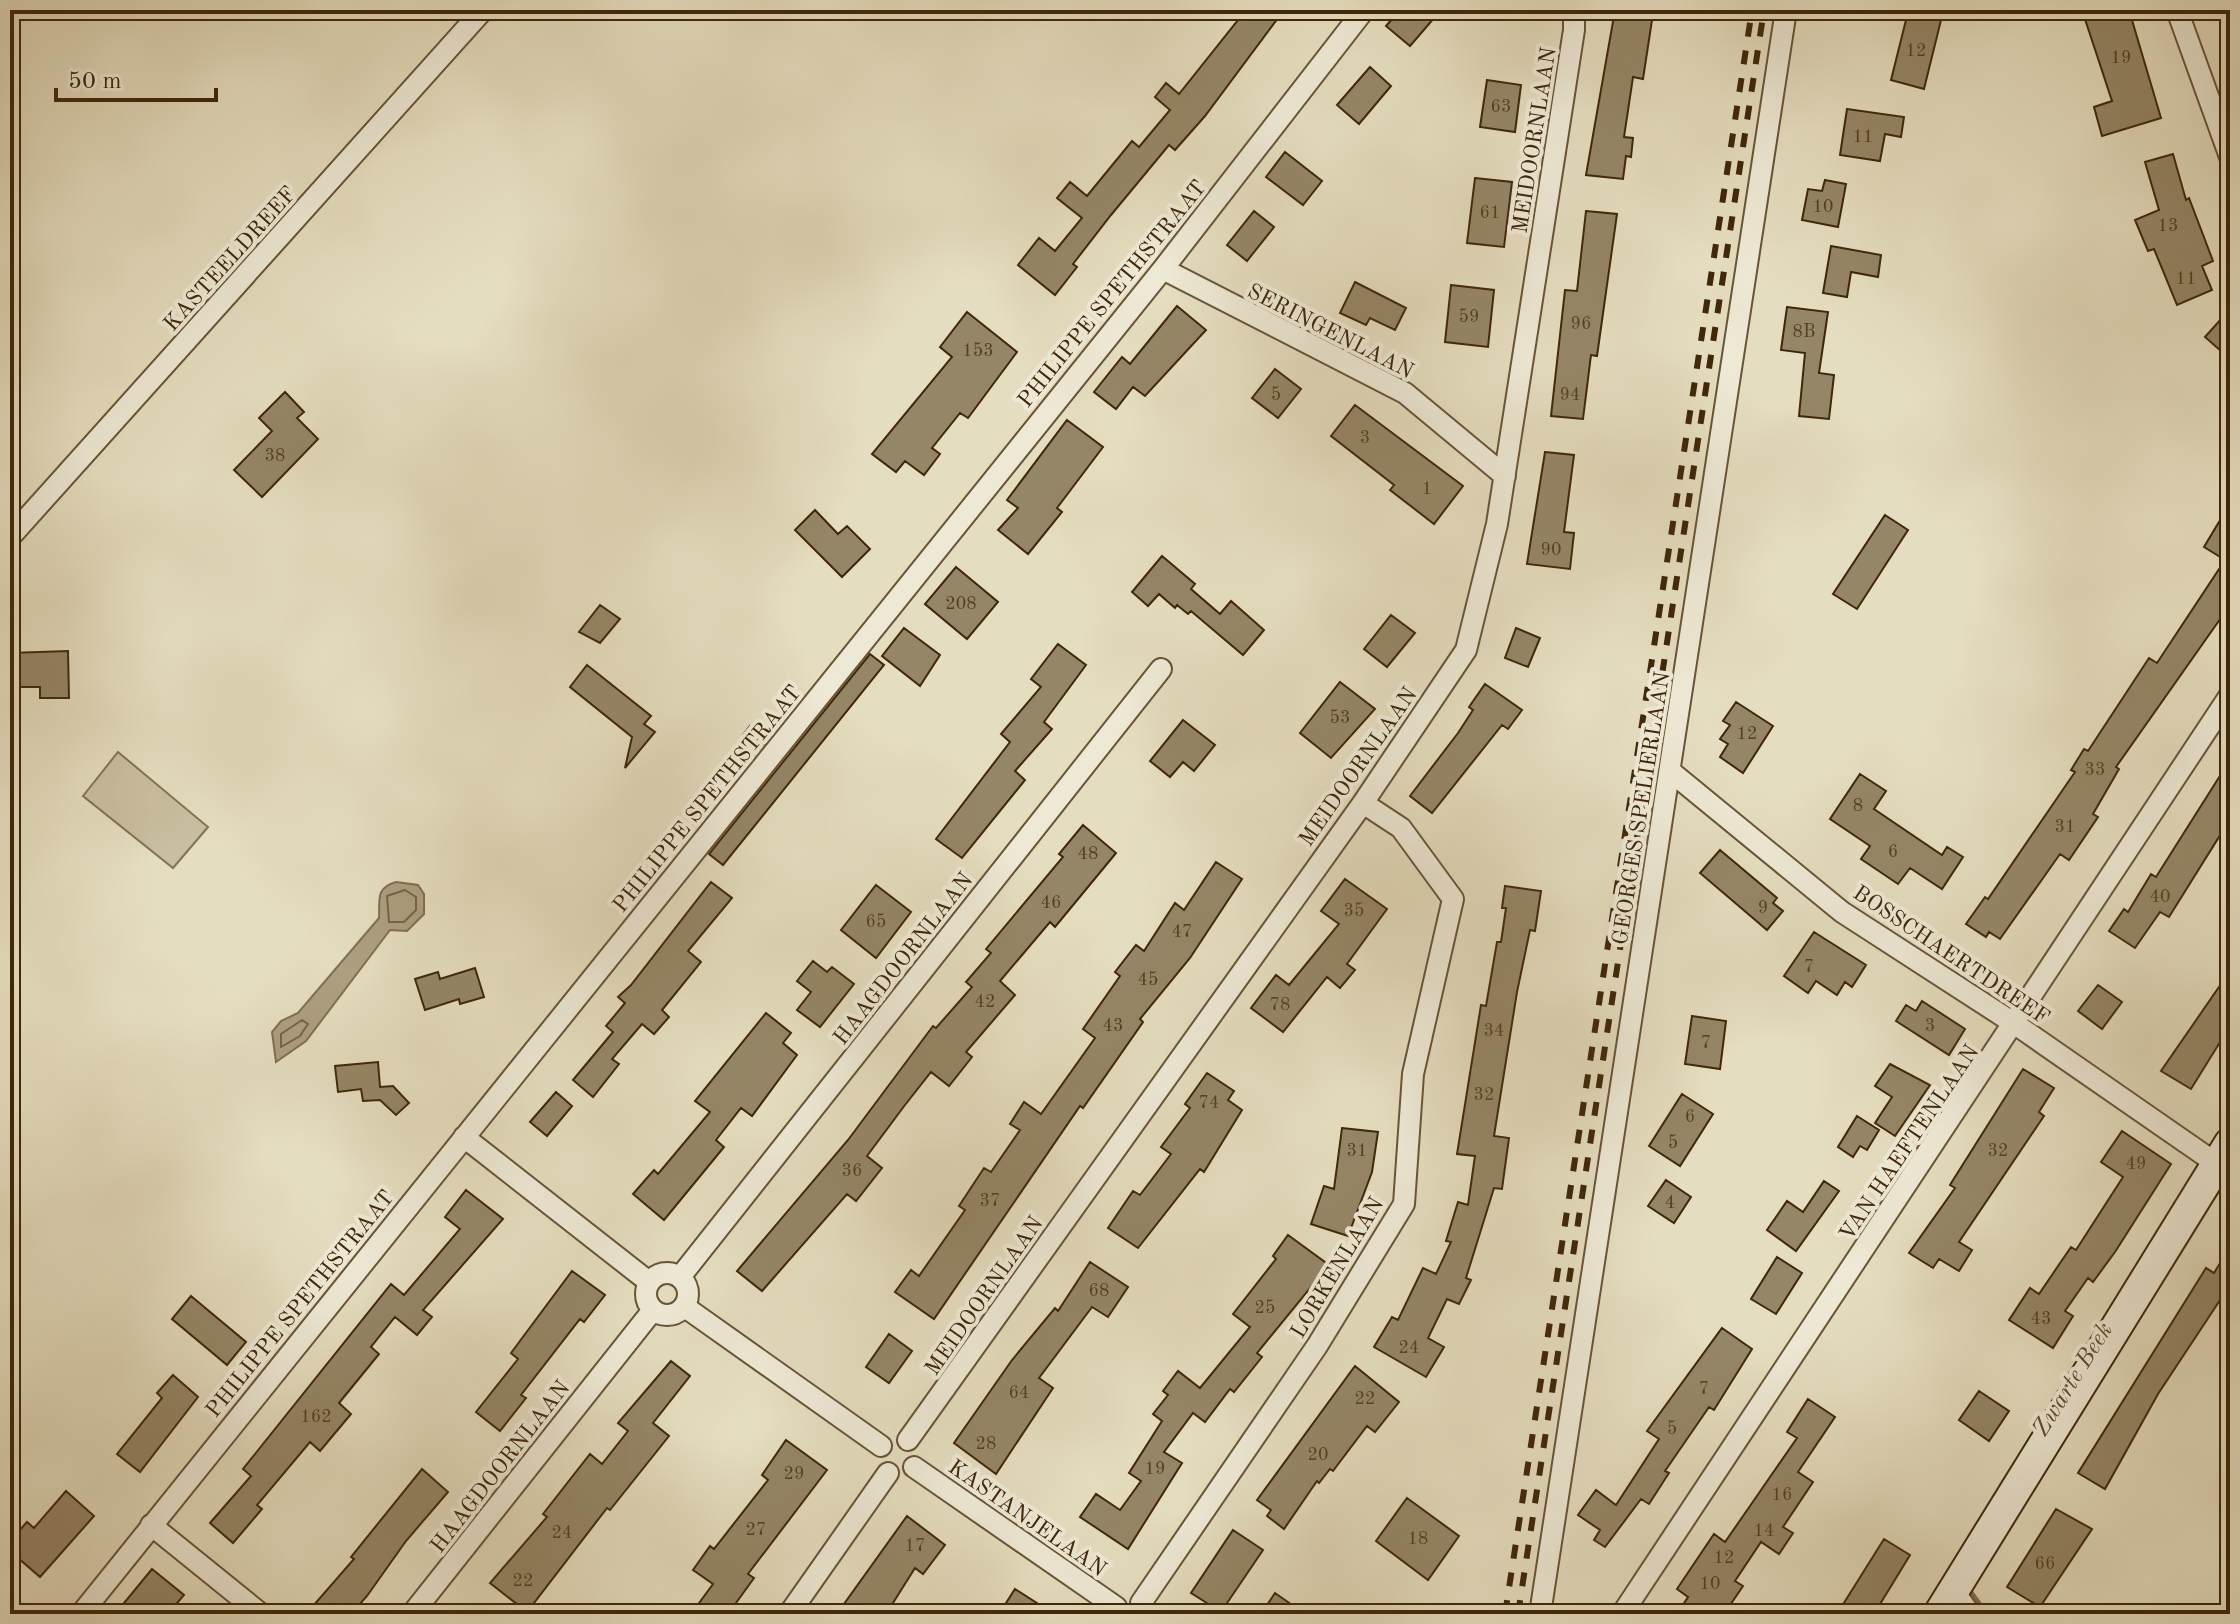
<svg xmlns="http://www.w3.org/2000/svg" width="2240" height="1624" font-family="'Old Standard TT',serif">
<rect width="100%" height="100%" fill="#e5ddbf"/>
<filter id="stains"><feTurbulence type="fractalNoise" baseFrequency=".0025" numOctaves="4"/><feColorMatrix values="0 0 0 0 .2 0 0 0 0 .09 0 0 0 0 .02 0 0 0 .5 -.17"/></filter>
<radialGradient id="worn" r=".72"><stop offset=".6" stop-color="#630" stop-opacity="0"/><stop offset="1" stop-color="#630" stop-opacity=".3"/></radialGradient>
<path fill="#c9bea0" stroke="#847254" stroke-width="2" d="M118,752L208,827L173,868L83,796Z"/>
<path fill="#ad9f81" stroke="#816f51" stroke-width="2" d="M396,882L418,885L424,894V914L407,931L390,930L306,1041L276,1062L272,1032L281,1021L298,1013L379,918C380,900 375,888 396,882Z"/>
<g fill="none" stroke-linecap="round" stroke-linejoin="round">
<path stroke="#766344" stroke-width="2" d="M405,890L416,897V910L404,922H389L387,896Z
M302,1020L308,1024L300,1036L281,1047V1034Z"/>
<path stroke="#816f51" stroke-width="6" d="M1967,1588L1986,1614"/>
</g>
<path fill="#958667" stroke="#3f2708" stroke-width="2" d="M1246,10H1284L1205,116L1175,150L1169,145L1111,215L1073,264L1077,267L1055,295L1018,265L1039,238L1055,251L1082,218L1057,198L1070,182L1087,196L1132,141L1139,147L1170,110L1155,97L1166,83L1179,94Z
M1400,10H1441L1410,46L1386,26Z
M1615,10H1643L1641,18L1652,20L1643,79L1633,77L1624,137L1633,138L1631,157L1626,156L1623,179L1586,175Z
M2082,10H2129L2161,118L2102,136L2094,107L2112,101Z
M1908,12L1941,20L1924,89L1891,80Z
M1370,67L1391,86L1359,124L1337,105Z
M1487,80L1521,85L1515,132L1480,127Z
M1847,109L1904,117L1901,137L1885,134L1880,161L1840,155Z
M1285,152L1322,181L1303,205L1266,177Z
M2173,154L2186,200L2189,198L2213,261L2202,266L2212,290L2177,305L2154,249L2148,251L2135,220L2159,210L2145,162Z
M1475,178L1512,182L1504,247L1467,243Z
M1825,180L1846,184L1838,227L1802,220L1808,189L1822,191Z
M1254,211L1274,227L1247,261L1227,245Z
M1586,211L1617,214L1597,356L1591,355L1583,419L1551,416L1565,290L1577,291Z
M1831,246L1881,255L1878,277L1851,272L1847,297L1823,293Z
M1355,282L1406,308L1395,330L1370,318L1366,325L1340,313Z
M1451,285L1494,290L1488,347L1445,342Z
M1177,306L1206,330L1145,396L1133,387L1116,409L1094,392L1122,357L1130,364Z
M1787,307L1828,312L1819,373L1834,375L1829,419L1799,416L1805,353L1781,350Z
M2230,309V359L2205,337Z
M967,312L1017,352L968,418L960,413L932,448L940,454L924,475L905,461L896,472L872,454L952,357L940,347Z
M1275,369L1301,389L1278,418L1252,398Z
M285,392L304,412L297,418L318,439L262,497L234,470L272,431L259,418Z
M1355,405L1463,486L1434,524L1390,490L1394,485L1331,436Z
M1067,420L1103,447L1057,508L1062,512L1028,554L998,530L1018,508L1007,500Z
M1545,452L1574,455L1564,532L1574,533L1570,569L1527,564Z
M815,510L838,534L847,526L870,549L842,577L795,530Z
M1885,515L1908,530L1857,609L1833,594Z
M2219,522L2230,529V605L2116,767L2119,769L2093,814L2098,817L2069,860L2060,854L2000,939L1989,932L1986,937L1966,924L1985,897L1988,899L2075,772L2071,770L2084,749L2088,751L2149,658L2157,663L2225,560L2204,547Z
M1162,556L1195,584L1191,589L1220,614L1231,601L1264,630L1243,655L1191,611L1188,614L1177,605L1175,608L1159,594L1148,606L1132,592Z
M956,567L998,602L967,639L925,604Z
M600,605L620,619L600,643L579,632Z
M1391,615L1415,633L1387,667L1364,649Z
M904,628L940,655L920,686L882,656Z
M1516,628L1540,638L1528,667L1505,658Z
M1058,644L1086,665L1044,722L1052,729L1015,771L1025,780L962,858L936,839L1010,742L1001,734L1041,687L1031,679Z
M68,651L69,698H40V687H10V653Z
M870,654L884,665L723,865L709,854Z
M587,665L651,716L644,724L655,732L625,768L632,737L570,687Z
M1340,682L1375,709L1331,758L1300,733Z
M1485,684L1522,710L1508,729L1502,725L1432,813L1410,796L1458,733L1473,710L1469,707Z
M1736,702L1773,726L1743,773L1720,757L1728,744L1720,739L1730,725L1723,721Z
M1183,720L1215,745L1194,771L1183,762L1170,777L1150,761Z
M750,726L768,739L759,750L743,735Z
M2230,760V844L2219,837L2169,917L2160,912L2135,948L2109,931L2124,909L2128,912L2151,874L2156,877Z
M1860,774L1886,791L1874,809L1942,855L1947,847L1963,857L1942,889L1910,868L1898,884L1861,859L1870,846L1830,819Z
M1083,825L1116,853L1055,927L1050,922L1000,981L1015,995L966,1052L972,1057L949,1086L931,1072L905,1105L867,1156L882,1168L856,1201L847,1194L762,1291L737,1271L848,1140L933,1026L936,1028L972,987L966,982L991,953L986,949L1063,857L1059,854Z
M1720,850L1777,898L1773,903L1783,911L1767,930L1700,873Z
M1216,862L1242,879L1190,958L1140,1019L1143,1022L1083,1108L1080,1106L934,1319L895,1292L911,1270L919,1276L965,1210L959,1206L984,1168L991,1172L1020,1130L1010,1124L1024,1102L1041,1114L1095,1038L1083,1029L1120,976L1115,972L1136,945L1144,951L1175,903L1184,910Z
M1345,879L1387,909L1347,964L1355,970L1340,988L1327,977L1283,1032L1251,1008L1276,975L1289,985L1339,924L1321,911Z
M711,882L732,898L688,951L701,962L662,1010L669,1017L654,1034L642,1024L612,1059L619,1064L593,1097L573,1080L613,1032L606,1026L625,1003L618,997L631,985Z
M876,885L911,912L876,958L841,930Z
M1505,886L1541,891L1535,931L1530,930L1517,992L1494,1136L1509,1138L1502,1189L1494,1188L1466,1278L1471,1280L1459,1304L1447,1299L1428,1338L1444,1347L1426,1377L1374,1347L1392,1317L1398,1320L1423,1268L1436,1274L1451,1242L1446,1241L1458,1202L1468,1205L1475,1156L1457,1154L1481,1005L1486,1006L1497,942H1501L1506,908H1502Z
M1814,932L1866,965L1852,987L1845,982L1837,995L1816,981L1808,993L1784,976Z
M813,961L827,972L832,967L854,984L820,1027L797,1010L811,992L797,981Z
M475,968L484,997L460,1004L459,999L425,1010L415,979L438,972L440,979Z
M2230,971V1026L2191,1089L2161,1071Z
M2098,985L2122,1002L2102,1029L2078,1011Z
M1922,1001L1965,1029L1949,1055L1896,1021L1906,1005L1916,1011Z
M766,1013L791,1033L783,1043L797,1055L752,1116L741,1108L716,1140L724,1147L664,1220L633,1194L654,1170L658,1174L710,1112L695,1101Z
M1692,1016L1726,1021L1720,1069L1685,1064Z
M378,1062L380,1087L393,1086L409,1103L396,1115L380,1100L363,1101L361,1089L338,1092L335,1066Z
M1890,1064L1930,1085L1895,1136L1875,1123L1892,1097L1875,1086Z
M2023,1069L2054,1088L2039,1112L2044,1116L1959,1242L1972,1250L1959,1271L1939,1259L1933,1268L1909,1253L1955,1188L1950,1185Z
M1207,1073L1234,1091L1228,1100L1242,1110L1204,1172L1200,1169L1138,1248L1108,1228L1133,1191L1140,1195L1171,1154L1161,1147L1190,1108L1185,1104Z
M556,1092L572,1106L547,1136L530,1122Z
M1682,1094L1713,1114L1680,1166L1649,1146Z
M1857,1116L1879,1130L1867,1150L1860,1146L1853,1157L1838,1147Z
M1342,1128L1378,1132L1372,1172L1348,1236L1311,1224L1324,1186L1334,1189Z
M2122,1131L2171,1164L2115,1252L2093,1282L2088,1278L2065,1311L2073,1316L2053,1348L2009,1320L2030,1288L2039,1294L2071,1247L2076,1250L2123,1177L2101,1162Z
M1666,1180L1691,1197L1674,1223L1648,1206Z
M1824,1181L1839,1191L1796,1251L1767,1230L1787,1201L1803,1212Z
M466,1190L503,1219L423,1310L432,1317L417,1335L395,1317L371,1347L379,1354L339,1403L351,1414L320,1451L310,1442L257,1505L262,1509L233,1543L210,1523L251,1476L243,1469L391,1284L404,1295L460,1229L445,1217Z
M1288,1235L1329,1265L1257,1353L1262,1357L1234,1392L1230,1389L1205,1422L1193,1413L1164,1452L1182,1463L1128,1549L1080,1517L1096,1494L1120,1510L1141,1481L1129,1473L1162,1421L1153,1414L1168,1395L1163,1391L1178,1371L1200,1388L1250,1327L1233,1314L1276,1259L1273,1256Z
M2230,1247V1285L2158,1394L2105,1489L2078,1473L2206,1268L2214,1273Z
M1777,1257L1802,1273L1776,1314L1751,1299Z
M1090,1262L1128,1287L1108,1317L1092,1307L1039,1378L1053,1388L996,1474L954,1443L1012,1360L1055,1308L1058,1311Z
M572,1271L605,1295L584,1322L580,1319L521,1395L526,1398L500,1431L476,1412L518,1359L511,1353Z
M191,1296L246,1342L227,1365L172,1319Z
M1722,1328L1752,1349L1714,1410L1709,1407L1665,1471L1669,1473L1649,1504L1641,1499L1605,1547L1594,1540L1600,1530L1578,1515L1596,1490L1616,1505L1659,1439L1647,1431Z
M889,1334L912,1351L889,1383L866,1367Z
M671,1361L690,1376L653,1423L669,1436L610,1510L607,1508L527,1612L490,1583L547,1517L543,1514L590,1454L602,1464L628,1431L618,1423Z
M1355,1366L1399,1402L1375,1432L1367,1426L1333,1471L1330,1469L1319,1483L1317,1481L1284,1529L1267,1516L1271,1510L1257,1500Z
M173,1375L198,1397L140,1472L117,1454L162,1398L157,1393Z
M1979,1391L2009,1411L1989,1441L1959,1420Z
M1808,1399L1835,1417L1798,1472L1813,1482L1783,1527L1793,1533L1779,1554L1761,1542L1735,1581L1743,1586L1724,1614H1677L1688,1597L1677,1589L1714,1534L1725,1542L1750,1506L1797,1438L1787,1432Z
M786,1440L827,1470L748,1574L754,1578L728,1614H691L713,1584L693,1570L710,1546L714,1549L768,1480L762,1475Z
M422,1469L448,1492L406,1541L367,1596L351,1614H306L354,1559L351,1557Z
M66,1491L94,1516L40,1577L10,1551V1541L27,1522L34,1528Z
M1407,1498L1459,1536L1428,1580L1376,1541Z
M2056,1509L2092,1529L2040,1607L2007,1587Z
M907,1516L945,1545L923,1574L915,1568L886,1614H860L844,1604Z
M1233,1530L1263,1550L1221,1612L1191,1593Z
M1884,1539L1910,1555L1874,1614H1837Z
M152,1569L184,1595L168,1614H115Z
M1015,1589L1054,1614H999Z
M1275,1593L1305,1614H1261Z"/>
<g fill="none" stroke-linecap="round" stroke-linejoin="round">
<defs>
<path id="street" d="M2177,10L2230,157
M1163,269L1405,393L1505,476
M10,537L483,10
M1670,771L1842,912L2015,1024L2217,1164
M464,1137L649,1282
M646 1294a21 21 0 1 1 42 0a21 21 0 1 1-42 0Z
M680,1277L1161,669
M685,1307L881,1446
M908,1440L1363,803L1466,650L1497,524L1574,30V14L1568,10
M914,1467L1116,1607
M151,1525L261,1614
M1954,1591L1970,1614
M1141,1603L1317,1346L1404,1204L1413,1074L1453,899L1401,828L1363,803
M81,1614L1163,269L1364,10
M412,1614L653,1310
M789,1614L888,1473
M1540,1614L1786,10
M1622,1614L2230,695"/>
<path id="secondary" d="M1939,1614L2230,1143"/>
</defs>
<use href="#street" stroke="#685436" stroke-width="24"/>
<use href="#secondary" stroke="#3f2708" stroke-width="34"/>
<use href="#street" stroke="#eee9d5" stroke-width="20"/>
<use href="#secondary" stroke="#eee9d5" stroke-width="30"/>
<path stroke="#3f2708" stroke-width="6" stroke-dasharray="14 14" stroke-linecap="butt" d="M1505,1614L1752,10
M1518,1614L1764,10"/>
</g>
<g text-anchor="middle" stroke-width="8" stroke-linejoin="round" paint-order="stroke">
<g font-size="18" fill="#543f20">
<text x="1916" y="56">12</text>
<text x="2121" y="63">19</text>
<text x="1501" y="112">63</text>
<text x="1863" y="142">11</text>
<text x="1823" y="212">10</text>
<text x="1490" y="218">61</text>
<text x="2168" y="231">13</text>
<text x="2186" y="284">11</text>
<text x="1469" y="322">59</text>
<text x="1581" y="329">96</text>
<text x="1804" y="337">8B</text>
<text x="978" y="356">153</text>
<text x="1276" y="400">5</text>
<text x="1570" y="400">94</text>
<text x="1365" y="443">3</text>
<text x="275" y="461">38</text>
<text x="1427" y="494">1</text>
<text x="1551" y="555">90</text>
<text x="961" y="609">208</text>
<text x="1340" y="723">53</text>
<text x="1747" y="739">12</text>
<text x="2095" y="775">33</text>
<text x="1858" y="811">8</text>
<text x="2065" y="832">31</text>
<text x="1893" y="857">6</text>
<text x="1088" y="859">48</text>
<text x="2160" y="902">40</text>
<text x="1051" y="908">46</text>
<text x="1763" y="913">9</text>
<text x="1354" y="916">35</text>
<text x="876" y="927">65</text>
<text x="1182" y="937">47</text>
<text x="1809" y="972">7</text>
<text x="1148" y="985">45</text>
<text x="985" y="1007">42</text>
<text x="1280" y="1010">78</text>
<text x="1113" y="1031">43</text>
<text x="1930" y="1031">3</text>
<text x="1494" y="1036">34</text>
<text x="1706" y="1048">7</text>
<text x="1484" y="1100">32</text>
<text x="1209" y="1108">74</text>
<text x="1690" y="1122">6</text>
<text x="1673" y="1148">5</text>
<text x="1357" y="1156">31</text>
<text x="1998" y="1156">32</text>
<text x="2136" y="1169">49</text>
<text x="852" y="1176">36</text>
<text x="990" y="1206">37</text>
<text x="1670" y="1208">4</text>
<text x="1099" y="1296">68</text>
<text x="1265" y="1313">25</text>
<text x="2041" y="1324">43</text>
<text x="1409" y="1353">24</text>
<text x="1704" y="1394">7</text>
<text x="1019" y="1398">64</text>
<text x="1365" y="1404">22</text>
<text x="316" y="1422">162</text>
<text x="1672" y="1434">5</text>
<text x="986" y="1449">28</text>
<text x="1318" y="1460">20</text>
<text x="1155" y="1474">19</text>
<text x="794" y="1479">29</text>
<text x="1782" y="1500">16</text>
<text x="756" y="1535">27</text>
<text x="1764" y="1536">14</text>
<text x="562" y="1538">24</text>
<text x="1418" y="1544">18</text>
<text x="915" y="1551">17</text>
<text x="1724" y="1563">12</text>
<text x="2045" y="1569">66</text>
<text x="523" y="1586">22</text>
<text x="1710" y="1589">10</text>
</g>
<g font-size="22" fill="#3f2708" stroke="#eee9d5">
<text transform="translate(1533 140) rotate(-81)" y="8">MEIDOORNLAAN</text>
<text transform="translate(229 258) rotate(-48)" y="8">KASTEELDREEF</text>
<text transform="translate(1111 293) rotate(-51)" y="8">PHILIPPE SPETHSTRAAT</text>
<text transform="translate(1331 330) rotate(27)" y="8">SERINGENLAAN</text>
<text transform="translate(1357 766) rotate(-55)" y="8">MEIDOORNLAAN</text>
<text transform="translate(706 798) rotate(-51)" y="8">PHILIPPE SPETHSTRAAT</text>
<text transform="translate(1640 808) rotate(-81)" y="8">GEORGES SPELIERLAAN</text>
<text transform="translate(1952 954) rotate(34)" y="8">BOSSCHAERTDREEF</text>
<text transform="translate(902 958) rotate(-52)" y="8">HAAGDOORNLAAN</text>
<text transform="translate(1908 1142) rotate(-56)" y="8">VAN HAEFTENLAAN</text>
<text transform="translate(1336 1267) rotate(-59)" y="8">LORKENLAAN</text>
<text transform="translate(983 1295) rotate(-55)" y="8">MEIDOORNLAAN</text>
<text transform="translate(299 1303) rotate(-51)" y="8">PHILIPPE SPETHSTRAAT</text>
<text transform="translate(499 1466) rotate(-52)" y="8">HAAGDOORNLAAN</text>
<text transform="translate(1028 1517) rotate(35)" y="8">KASTANJELAAN</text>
</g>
<g font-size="24" font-style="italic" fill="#604b2c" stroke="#eee9d5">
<text transform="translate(2072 1379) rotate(-58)" y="8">Zwarte Beek</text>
</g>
</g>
<rect width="2240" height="1624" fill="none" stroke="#e5ddbf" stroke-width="40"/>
<rect x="12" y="12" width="2216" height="1600" fill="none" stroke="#3f2708" stroke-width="4"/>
<rect x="20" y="20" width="2200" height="1584" fill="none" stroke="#3f2708" stroke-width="2"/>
<path d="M56 88v12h160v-12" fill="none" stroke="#3f2708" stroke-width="4"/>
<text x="68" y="88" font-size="24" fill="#3f2708" stroke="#eee9d5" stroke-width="6" paint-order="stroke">50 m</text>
<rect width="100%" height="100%" filter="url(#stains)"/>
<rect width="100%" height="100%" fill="url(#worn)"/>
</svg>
